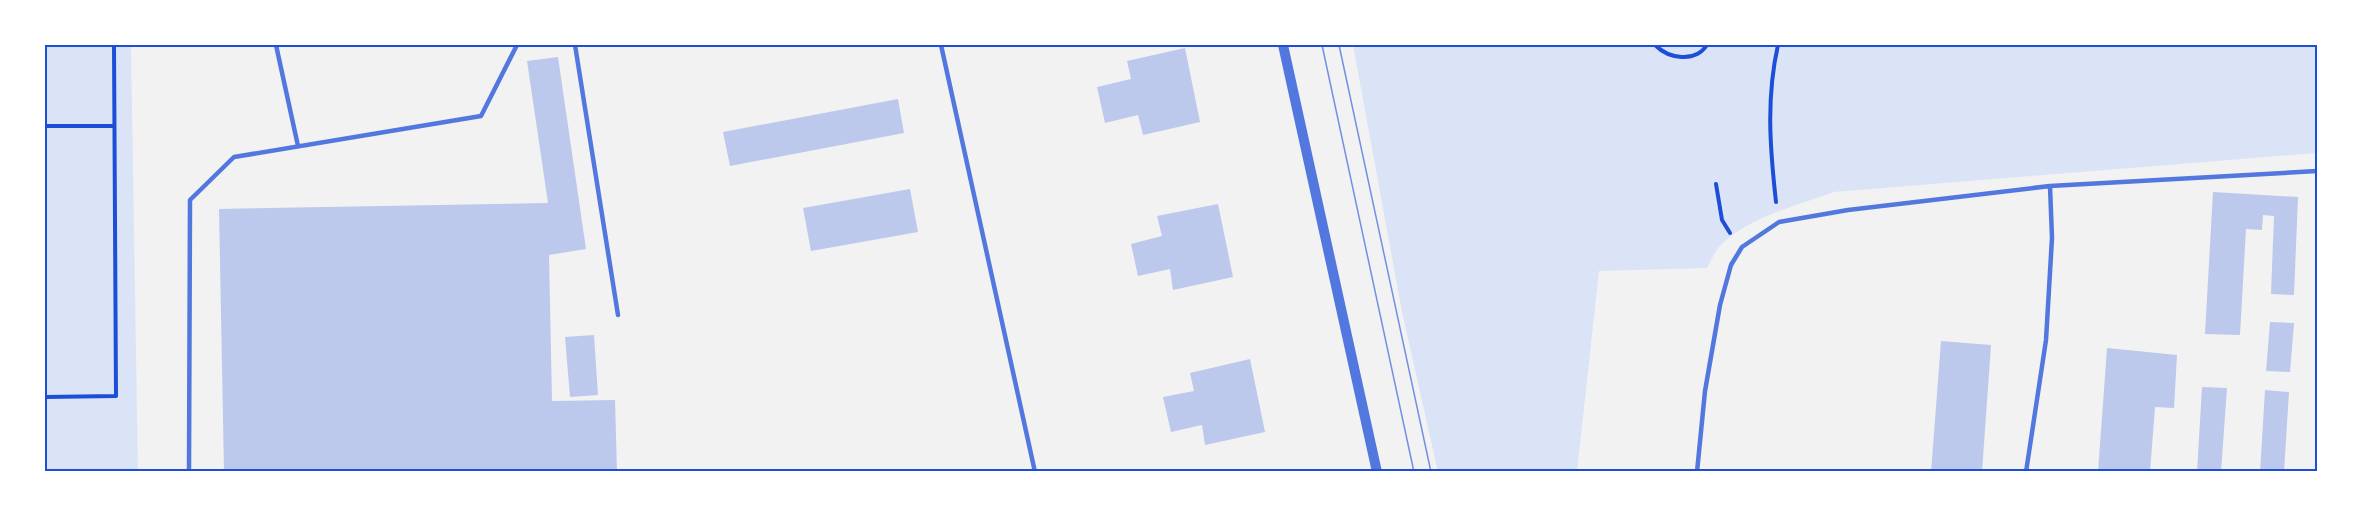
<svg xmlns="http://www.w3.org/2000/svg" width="2362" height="517" font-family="'DejaVu Sans',sans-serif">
<rect width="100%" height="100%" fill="#f2f2f2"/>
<path fill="#dbe4f7" d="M45,45H131L138,472H45Z
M1353,45H2317V153L1834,192C1797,206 1747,217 1719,247C1714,253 1711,261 1707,268L1599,271L1577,472H1438L1402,312Z"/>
<path fill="#bdc9ec" d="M1185,48L1200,122L1143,135L1138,115L1105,123L1097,87L1131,79L1127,61Z
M558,57L586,249L549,255L552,401L615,400L617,472H224L219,209L548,203L527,61Z
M898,99L904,133L730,166L723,132Z
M910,189L918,232L811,251L803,208Z
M2213,192L2298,197L2294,295L2271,294L2274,216L2263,215L2262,230L2246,229L2240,335L2205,334Z
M1218,204L1233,277L1173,290L1170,269L1138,276L1131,244L1162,236L1157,216Z
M2270,322L2294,323L2290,372L2266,371Z
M594,335L598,395L570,397L565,337Z
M1941,341L1991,345L1982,472H1931Z
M2107,348L2177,355L2174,408L2155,407L2150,472H2098Z
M1250,359L1265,432L1205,445L1202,425L1171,432L1163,397L1194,391L1190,373Z
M2202,387L2227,388L2221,472H2197Z
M2265,390L2289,392L2284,472H2260Z"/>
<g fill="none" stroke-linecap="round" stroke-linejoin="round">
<path stroke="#1d4ed8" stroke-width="4" d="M1655,45C1669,59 1695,63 1707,45
M45,126H114
M1716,184L1722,220L1730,233
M1776,202C1770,148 1766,98 1778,45
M45,397L116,396L114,45"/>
<path stroke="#5277de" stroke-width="4.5" d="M276,45L298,146
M575,45L618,315
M941,45L1035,472
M189,472L190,200L234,157L481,116L517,45
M1697,472L1705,391L1720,305L1731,265L1742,247L1779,222L1848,210L2050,186L2317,171
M2026,472L2046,340L2052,238L2050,186"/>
<path stroke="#5277de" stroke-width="10" d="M1283,45L1377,472"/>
<path stroke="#7290e2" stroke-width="1.5" d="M1322,45L1414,472
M1339,45L1431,472"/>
</g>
<rect width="2362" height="517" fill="none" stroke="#ffffff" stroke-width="93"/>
<rect x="46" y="46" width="2270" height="424" fill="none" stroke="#1d4ed8" stroke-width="2"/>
</svg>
